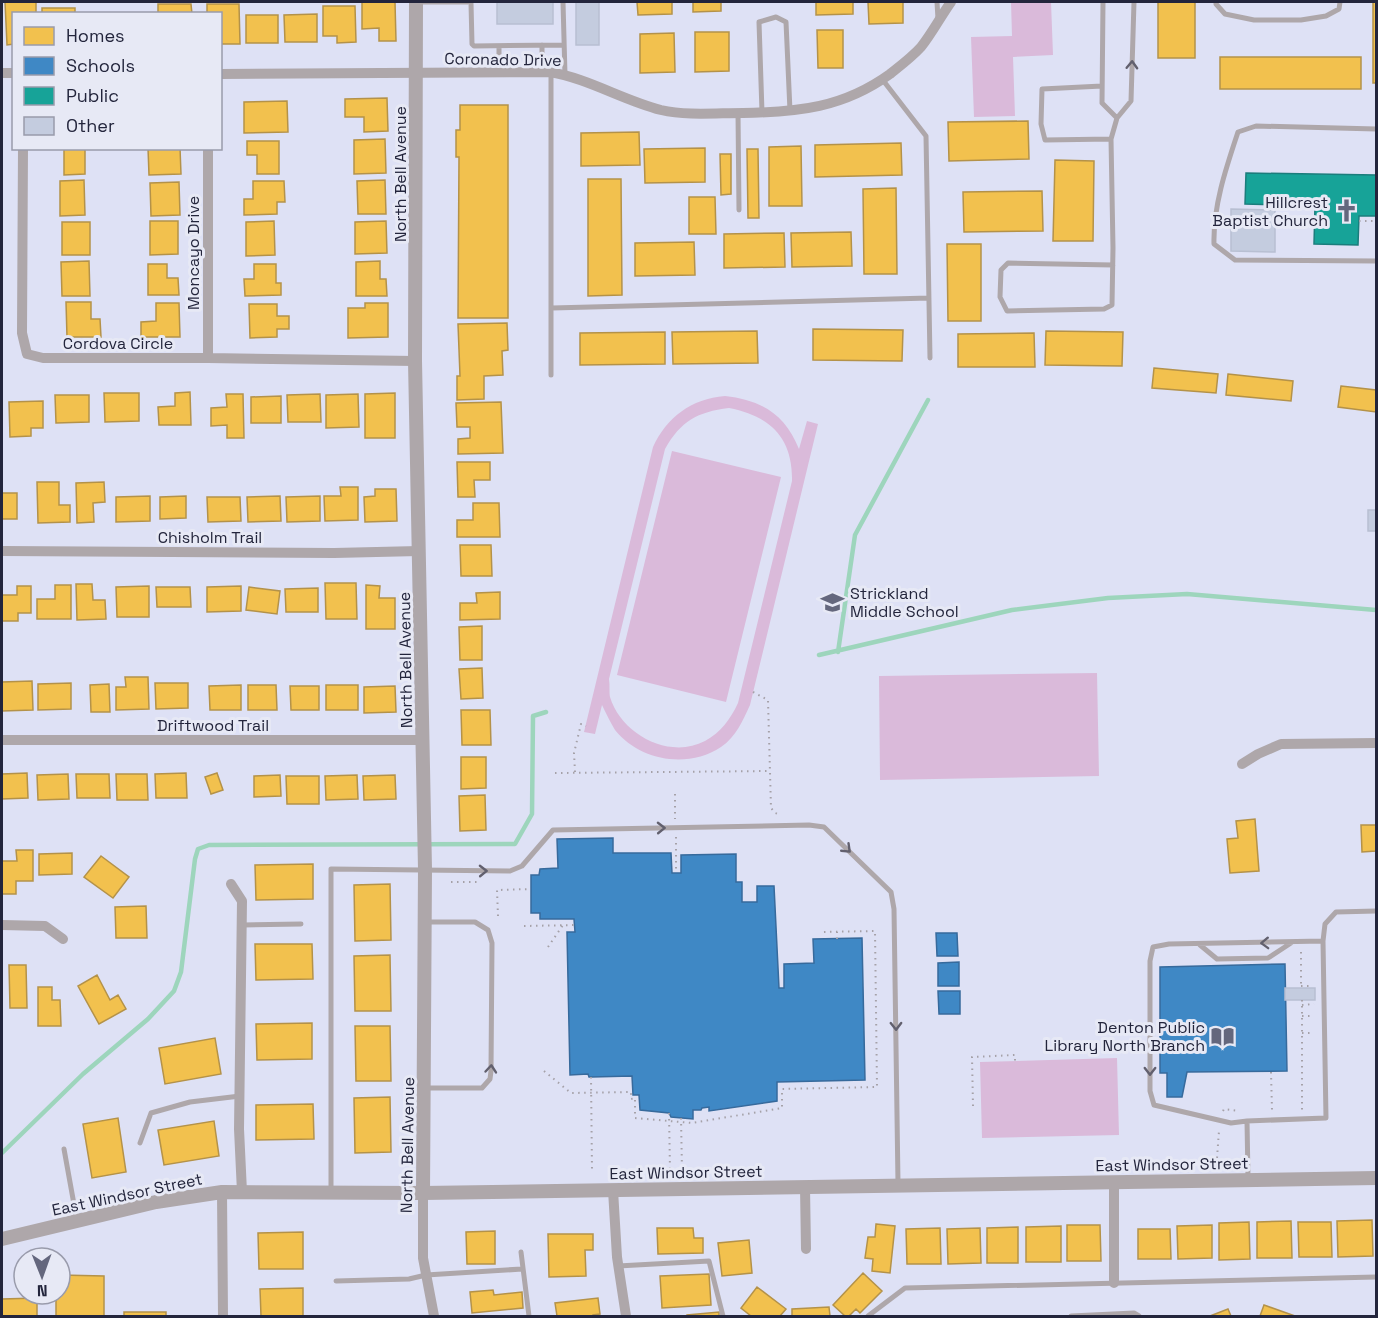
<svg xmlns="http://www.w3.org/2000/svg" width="1378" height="1318" font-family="'Space Grotesk',sans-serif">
<rect width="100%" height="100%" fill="#dee1f5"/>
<path fill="#dabada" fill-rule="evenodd" d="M1011,2H1051L1053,55L1013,57L1015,116L974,117L971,37L1012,36Z
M725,396C761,400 785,414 799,449L807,421L818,424L750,705C743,720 736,737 721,747C688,769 640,761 615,730C610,722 606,713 602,705L595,734L584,732L653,447C667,417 691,399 725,396ZM729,408C770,416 793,438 792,481L738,703C730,720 721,732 705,741C669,760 621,734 610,697C609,692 610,685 609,679L665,449C681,421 697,412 729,408Z
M672,451L781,477L726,702L617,675Z
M1097,673L1099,776L880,780L879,676Z
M1117,1058L1119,1135L982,1138L980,1062Z"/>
<path fill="#f2c14e" stroke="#b49249" stroke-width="1.5" d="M5,2H36V14H14V44L7,45Z
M362,2H395L396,41H379V28L362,29Z
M637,2H672V14L638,15Z
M693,2H721V11L693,12Z
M816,2H853V14L816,15Z
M868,2H903V23L869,24Z
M1158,2H1195V58H1158Z
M1373,2H1376V83H1373Z
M158,4H191L192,14H158Z
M207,4H239L240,44H220V14H207Z
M323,6H355L356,42L337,43V36H323Z
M42,8H75V14H42Z
M317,14V42H285L284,15Z
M246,15H278V43H246Z
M817,30H843V68H818Z
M695,32H729V71L695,72Z
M674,33L675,72L640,73V34Z
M1220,57H1361V89H1220Z
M387,98L388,131L364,132V117H345V99Z
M287,101L288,132L244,133V102Z
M460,105H508V318H458L459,157H456V130H460Z
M1028,121L1029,159L949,161L948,122Z
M639,132L640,165L581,166V133Z
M385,139L386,173L354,174V140Z
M247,141H279V174H257V155H247Z
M901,143L902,175L815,177V145Z
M801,146L802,206H769V147Z
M64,148H85V174L64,175Z
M148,148H180L181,174L149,175Z
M705,148V182L645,183L644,149Z
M747,149H758L759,218H748Z
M720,154H731V194L721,195Z
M1055,160L1094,161L1093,241H1053Z
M588,179H621L622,295L588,296Z
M84,180L85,215L60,216V181Z
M385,180L386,214H358L357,181Z
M253,181H284L285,202H277V214L244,215V199H253Z
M179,182L180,215L151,216L150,183Z
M896,188L897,274H864L863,189Z
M1042,191L1043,231L964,232L963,192Z
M689,197H715L716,234H689Z
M150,221H178V254L150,255Z
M274,221L275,255L246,256V222Z
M386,221L387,253L355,254V222Z
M62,222H90V255H62Z
M851,232L852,266L792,267L791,233Z
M784,233L785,267L724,268V234Z
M694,242L695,275L635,276V243Z
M947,244H981V321H948Z
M89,261L90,296H62L61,262Z
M380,261V279H386L387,296H356V262Z
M148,264H167V278H178L179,295H148Z
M254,264H276V283H281V295L245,296L244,279H254Z
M66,302H91V319H100L101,337H67Z
M156,303H179L180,337H141V322L156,321Z
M365,303H388V337L348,338V308H365Z
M249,304H277V316H289V329H277V337L250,338Z
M507,323L508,350L502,351L503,375L484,376V399L457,400V376H460L458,324Z
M813,329L903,330L902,361L813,360Z
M757,331L758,363L673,364L672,332Z
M1046,331L1123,332L1122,366L1045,365Z
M665,332V364L580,365V333Z
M1034,333L1035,367H958V334Z
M1154,368L1218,374L1216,393L1152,388Z
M1228,374L1293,381L1291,401L1226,395Z
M1341,386L1376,390V412L1338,407Z
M190,392L191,425H159L158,407L175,406V393Z
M104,393H139V421L105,422Z
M395,393V438H365V394Z
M226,394H243L244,438H227V425L211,426V408L227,407Z
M320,394L321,422H288L287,395Z
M358,394L359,427L326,428V395Z
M55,395H89V422L56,423Z
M281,396V423H251V397Z
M43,401V428H31V436L10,437L9,402Z
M501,402L503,453L458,454V439L470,438V427H457L456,403Z
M457,462H490V480H474L475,497H458Z
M37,482H59V505H70V522L38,523Z
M104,482L105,502L93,503L94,522L77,523L76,483Z
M340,487H358V520L325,521L324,496H341Z
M375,489H396L397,521L365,522L364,497L375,496Z
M2,493H17V519H2Z
M150,496V521L116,522V497Z
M186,496V518L160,519V497Z
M280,496L281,521L248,522L247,497Z
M320,496V521L287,522L286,497Z
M207,497H240L241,521L208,522Z
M473,503H499L500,537H457V520H473Z
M460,545H491L492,576H461Z
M325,583H356L357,619H326Z
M76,584H92L93,600H105L106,619L77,620Z
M55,585H71V619H37V599H55Z
M366,585L380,586L379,598H395V629H366Z
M17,586H31V613H18V621H2V595H17Z
M149,586V617H117L116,587Z
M241,586V611L207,612V587Z
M156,587H190L191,607H157Z
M249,587L280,591L277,614L246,610Z
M318,588V612H286L285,589Z
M500,592V619L460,620V603H477L476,593Z
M482,626V660H460L459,627Z
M482,668L483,698L461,699L459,669Z
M125,677H148L149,709L116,710V687H126Z
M32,681L33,710L2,711V682Z
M71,683V709L38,710V684Z
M155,683H188V708L156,709Z
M109,684L110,712H91L90,685Z
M241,685V710H210L209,686Z
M248,685H276L277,710H248Z
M326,685H358V710H326Z
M290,686H319V710H291Z
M395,686L396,712L364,713V687Z
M461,710H490L491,745H462Z
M461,757H486V788L461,789Z
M27,773L28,798L2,799V774Z
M186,773L187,798H156L155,774Z
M217,773L223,790L211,794L205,777Z
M68,774L69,799L38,800L37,775Z
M76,774H109L110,798H77Z
M116,774H147L148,800H117Z
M280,775L281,796L254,797V776Z
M357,775L358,799L326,800L325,776Z
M395,775L396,799L364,800L363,776Z
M286,776H319V804H287Z
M485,795L486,830L460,831L459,796Z
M1255,819L1259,871L1230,873L1227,839L1238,838L1236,821Z
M1361,825H1376V851L1362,852Z
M16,850H33V881H16V894H2V861H17Z
M72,853V874L39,875V854Z
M101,856L129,877L113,898L84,877Z
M313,864V899L256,900L255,865Z
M390,884L391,940L355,941L354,885Z
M146,906L147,938H116L115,907Z
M255,944H312L313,979L256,980Z
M390,955L391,1011H355L354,956Z
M9,965H26L27,1008H10Z
M97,975L110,1000L118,995L126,1009L99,1024L78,986Z
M38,987H52V1000H60L61,1026H38Z
M312,1023V1059L257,1060L256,1024Z
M355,1026H390L391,1081H356Z
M215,1038L221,1074L165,1084L159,1048Z
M390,1097L391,1152L355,1153L354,1098Z
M313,1104L314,1139L256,1140V1105Z
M118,1118L126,1172L92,1178L83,1124Z
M214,1121L219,1156L164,1165L158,1130Z
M1372,1220L1373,1256L1338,1257L1337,1221Z
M1291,1221L1292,1258H1257V1222Z
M1249,1222L1250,1259L1219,1260V1223Z
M1298,1222H1331L1332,1257H1299Z
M876,1224L895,1226L890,1273L872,1271L873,1259L865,1258L868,1237H875Z
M1067,1225H1100L1101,1261H1067Z
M1212,1225V1258L1178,1259L1177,1226Z
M1061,1226V1262H1026V1227Z
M1018,1227V1263H987V1228Z
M657,1228H693L694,1238H703V1253L658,1254Z
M940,1228L941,1264H907L906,1229Z
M980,1228L981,1263L948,1264L947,1229Z
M1138,1229H1170L1171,1259H1138Z
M495,1231V1264H467L466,1232Z
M303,1232V1269H259L258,1233Z
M548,1234H593V1250H585L586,1276L549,1277Z
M749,1240L752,1273L722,1276L718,1243Z
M863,1273L882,1291L860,1313L856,1309L849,1316H845L833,1305Z
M709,1274L711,1305L662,1308L660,1276Z
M60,1275L104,1276V1316H56V1294H60Z
M757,1287L786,1309L780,1316H751L741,1308Z
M303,1288V1316H261L260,1289Z
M493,1290L494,1295L522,1292L523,1308L472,1313L470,1292Z
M37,1298V1316H2V1299Z
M598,1298L600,1314L593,1315V1316H557L555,1303Z
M1264,1305L1295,1316H1260Z
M829,1307L830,1316H792V1309Z
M1228,1309L1231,1316H1210Z
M124,1312H166V1316H124Z
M719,1312V1316H687V1315Z"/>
<path fill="#3f88c5" stroke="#376a9c" stroke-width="1.5" d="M613,838V853H671L672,873H681V855L736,854V882H742V902H757V886H774L779,988H784V964L814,963L813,939L862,938L865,1080L777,1082V1101L709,1111V1107L702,1108L701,1110H693V1119L671,1117L669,1113L640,1110L639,1095H633L632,1076L591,1077H589L588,1074L570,1075L567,932H575L574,919H540V913H531V875H539L540,869L558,868L557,839Z
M936,933H957L958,956H937Z
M959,962V986H938V963Z
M1285,964L1287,1071L1187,1072L1182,1097H1167V1073H1160V967Z
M938,991H960V1014H939Z"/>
<path fill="#17a398" stroke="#1b7d7c" stroke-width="1.5" d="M1246,173L1376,175V216H1359L1358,245L1314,244L1315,206L1245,204Z"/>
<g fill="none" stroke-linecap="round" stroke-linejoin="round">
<path stroke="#9dd5bc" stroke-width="4.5" d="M838,652L855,535L928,400
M819,655L1012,610L1108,598L1187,594L1376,610
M2,1153L83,1074L148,1019L174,991L181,972L195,859L198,849L209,845L515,844L532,814L533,716L546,712"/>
</g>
<path fill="#c4ccdf" stroke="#b8bfd2" stroke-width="1.5" d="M497,2H553V24H497Z
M576,2H599V45H576Z
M1231,209L1275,210V252L1231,251Z
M1368,510H1376V531H1368Z
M1285,988H1315V1000H1285Z"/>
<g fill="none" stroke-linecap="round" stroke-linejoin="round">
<path stroke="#a5a1a8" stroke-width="2" stroke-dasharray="1.5 4.5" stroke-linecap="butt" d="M1359,221H1376
M753,692L768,700L771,808L775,813L781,815
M575,772L574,753L581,724L586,726
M555,773L771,771
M675,794V819
M676,837V873
M451,882H478
M498,916L497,890L531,889
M524,926L575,925
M837,939V932
M548,947L563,925
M1301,952V988
M1301,986H1313
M1302,1000V1110
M1302,1005L1314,1004
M1302,1016H1314
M1302,1033H1314
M544,1071L571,1093L631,1092V1099L635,1098V1118L692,1123L782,1108V1089L877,1087L875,931L820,932
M1271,1072L1272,1110
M591,1077L592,1171
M973,1106L972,1057L1015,1055V1061
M1223,1111L1224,1109L1239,1111
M669,1113L670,1170
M681,1118L682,1170
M1217,1158L1219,1131"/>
<path stroke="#aea7aa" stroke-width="5" d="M418,2H469L471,3L472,44L474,46L564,45
M563,2L565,75
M937,2L938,19
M1103,2L1102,103L1117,118L1111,139L1113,248L1112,305L1104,309L1007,311L1000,297L1001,270L1008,263L1113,265
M1216,2V4L1225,14L1254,20H1301L1326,16L1339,9L1340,2
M542,45V72
M499,46V71
M882,79L926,136L930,358
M1102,86L1042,89L1041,124L1045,140L1111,139
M762,112L759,22L776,17L786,22L790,111
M738,113L739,210
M1117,118L1131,101L1134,2
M1376,129L1256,126L1238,132C1226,168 1213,206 1214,244L1235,260L1376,261
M552,308L929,298
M551,375V73
M242,925L301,924
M1200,945L1217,959L1268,958L1291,943
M426,1088H482L490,1079L491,1071L492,943L488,930L475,922H426
M1247,1121L1231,1123L1154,1105L1150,1091V961L1153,947L1169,944L1323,941
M140,1143L151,1113L190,1102L240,1096
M64,1149L77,1221
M1248,1178L1247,1121L1326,1118L1323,941L1325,924L1336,912L1376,911
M331,1191V869L510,871L522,866L553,830L809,825L824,827L891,892L894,909L898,1183
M521,1252L529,1316
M618,1266L709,1261L723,1316
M336,1281L409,1279L426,1275L522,1269
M868,1316L905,1288L1376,1277
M1071,1316L1134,1313L1139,1316"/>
<path stroke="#aea7aa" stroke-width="10" d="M2,73H14
M220,74L549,72C588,78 622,100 661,110C687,116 716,113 743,113C798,112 843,108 890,74C900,66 912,57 921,47C932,33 941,16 951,2
M23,148L22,333L27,354L43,358H208L415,361
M208,148V358
M2,551L334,553L419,551
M2,740H424
M1242,764L1258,754L1281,744L1376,743
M231,884L242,901L239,1129L242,1192
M2,925L45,926L63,939
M1114,1182V1283
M805,1187L806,1249
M613,1190L617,1257L626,1316
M222,1192L223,1316
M423,1193V1258L434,1316"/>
<path stroke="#aea7aa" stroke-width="14" d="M416,2L415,361L425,869L423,1193
M2,1239L156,1202L222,1192L423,1193L1376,1178"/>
</g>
<defs><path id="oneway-chevron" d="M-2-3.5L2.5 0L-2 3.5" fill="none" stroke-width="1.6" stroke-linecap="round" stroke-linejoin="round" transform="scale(1.5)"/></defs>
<g stroke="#62606e">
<use href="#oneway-chevron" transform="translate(1132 65) rotate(-88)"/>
<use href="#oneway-chevron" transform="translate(661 828) rotate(-1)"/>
<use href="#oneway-chevron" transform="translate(847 849) rotate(44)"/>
<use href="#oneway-chevron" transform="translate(483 871) rotate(-1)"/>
<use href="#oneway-chevron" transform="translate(1265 943) rotate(178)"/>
<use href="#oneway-chevron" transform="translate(896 1026) rotate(89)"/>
<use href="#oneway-chevron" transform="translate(491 1069) rotate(-85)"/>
<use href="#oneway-chevron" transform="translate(1150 1071) rotate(90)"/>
</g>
<defs>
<symbol id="church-bare" viewBox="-9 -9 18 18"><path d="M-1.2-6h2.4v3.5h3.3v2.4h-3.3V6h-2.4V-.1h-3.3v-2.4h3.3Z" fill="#64677d" stroke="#e7e9f5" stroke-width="2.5" paint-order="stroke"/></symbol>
<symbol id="school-bare" viewBox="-9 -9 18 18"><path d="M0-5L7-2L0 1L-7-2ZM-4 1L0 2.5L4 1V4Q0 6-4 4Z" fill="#64677d" stroke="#e7e9f5" stroke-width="2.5" paint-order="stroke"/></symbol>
<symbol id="library-bare" viewBox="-9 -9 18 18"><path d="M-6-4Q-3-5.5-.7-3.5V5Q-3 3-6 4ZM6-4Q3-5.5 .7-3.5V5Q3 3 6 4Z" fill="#64677d" stroke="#e7e9f5" stroke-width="2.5" paint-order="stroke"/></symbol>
</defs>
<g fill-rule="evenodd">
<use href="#church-bare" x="1330" y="194" width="33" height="33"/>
<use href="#school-bare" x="816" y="586" width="33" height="33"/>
<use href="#library-bare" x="1206" y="1020" width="33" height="33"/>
</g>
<g text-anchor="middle" stroke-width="6" stroke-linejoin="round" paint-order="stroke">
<g font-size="16" fill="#23253c" stroke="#e7e9f5">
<text transform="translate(503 59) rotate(1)" y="6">Coronado Drive</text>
<text transform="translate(400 174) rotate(-90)" y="6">North Bell Avenue</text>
<text transform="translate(193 253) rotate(-90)" y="6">Moncayo Drive</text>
<text x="118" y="349">Cordova Circle</text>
<text x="210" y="543">Chisholm Trail</text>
<text transform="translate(405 660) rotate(-91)" y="6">North Bell Avenue</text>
<text x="213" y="731">Driftwood Trail</text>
<text transform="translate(407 1145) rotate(-89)" y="6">North Bell Avenue</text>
<text transform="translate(1172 1164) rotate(-1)" y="6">East Windsor Street</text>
<text transform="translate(686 1172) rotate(-1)" y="6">East Windsor Street</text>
<text transform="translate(127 1194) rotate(-12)" y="6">East Windsor Street</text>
</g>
<g font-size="16" fill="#23253c" stroke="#e7e9f5" text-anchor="end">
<text x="1328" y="208">Hillcrest<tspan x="1328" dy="18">Baptist Church</tspan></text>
<text x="850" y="599" text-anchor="start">Strickland<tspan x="850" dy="18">Middle School</tspan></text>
<text x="1205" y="1033">Denton Public<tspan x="1205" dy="18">Library North Branch</tspan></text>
</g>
</g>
<rect width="1378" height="1318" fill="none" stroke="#23253c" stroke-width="6"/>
<rect x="12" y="12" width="210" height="138" fill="#e7e9f5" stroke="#999bab" stroke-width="1.5"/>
<rect x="24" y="27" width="30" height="18" fill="#f2c14e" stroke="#999bab" stroke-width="1.5"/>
<text x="66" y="42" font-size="18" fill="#23253c">Homes</text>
<rect x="24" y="57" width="30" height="18" fill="#3f88c5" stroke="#999bab" stroke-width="1.5"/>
<text x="66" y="72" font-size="18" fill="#23253c">Schools</text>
<rect x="24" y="87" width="30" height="18" fill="#17a398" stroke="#999bab" stroke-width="1.5"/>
<text x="66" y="102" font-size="18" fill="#23253c">Public</text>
<rect x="24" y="117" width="30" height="18" fill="#c4ccdf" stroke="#999bab" stroke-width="1.5"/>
<text x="66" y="132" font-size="18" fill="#23253c">Other</text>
<g transform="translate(42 1276) rotate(179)"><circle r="28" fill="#e7e9f5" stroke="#999bab" stroke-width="1.5"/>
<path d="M0-4.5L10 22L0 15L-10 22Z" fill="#64677d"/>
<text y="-9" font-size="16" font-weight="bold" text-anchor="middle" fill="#23253c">N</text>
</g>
</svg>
